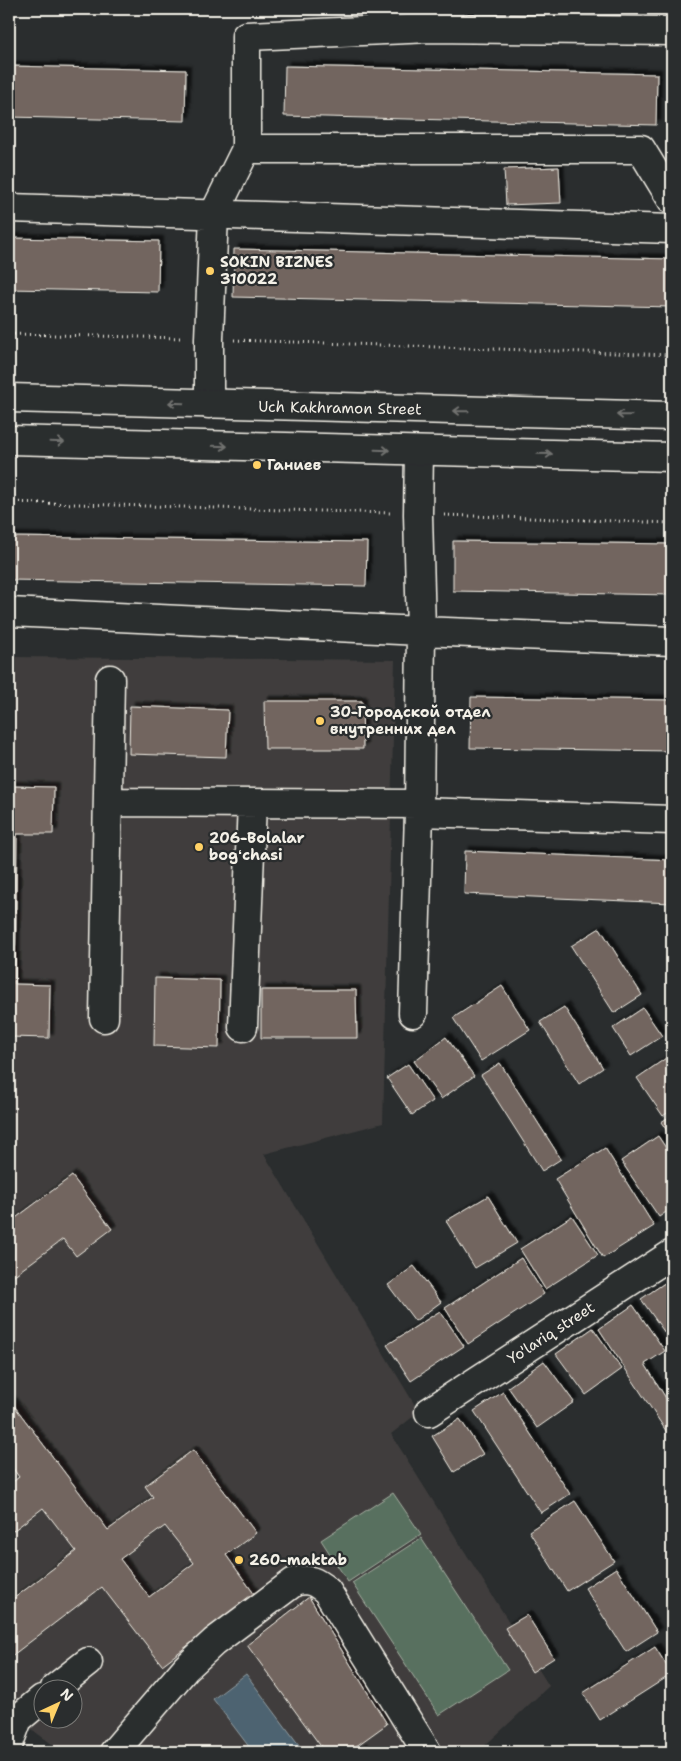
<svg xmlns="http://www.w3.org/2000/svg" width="681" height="1761" font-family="'Shantell Sans',sans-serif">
<defs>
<filter id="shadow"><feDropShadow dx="4.5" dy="-4.5" stdDeviation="1" flood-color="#0009"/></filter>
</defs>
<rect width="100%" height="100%" fill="#2a2d2e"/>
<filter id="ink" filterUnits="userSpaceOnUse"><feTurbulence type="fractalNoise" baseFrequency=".02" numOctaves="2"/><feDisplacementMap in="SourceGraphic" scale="10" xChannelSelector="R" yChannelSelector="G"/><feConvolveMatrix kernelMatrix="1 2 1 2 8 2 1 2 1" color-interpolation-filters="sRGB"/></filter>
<g filter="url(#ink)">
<path fill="#403e3d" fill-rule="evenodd" d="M9,657L395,660L383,1123L264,1154L419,1412L391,1434L549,1686L478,1752H63L9,1713ZM42,1688H72V1718H42Z"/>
<path fill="#58705e" stroke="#a6b0a3" d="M393,1493L421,1534L348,1582L321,1540Z
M421,1538L508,1670L439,1715L352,1583Z"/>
<path fill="#4d6371" stroke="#909ca1" d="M246,1674L302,1749L297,1752H253L213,1699Z"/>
<path fill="#72655f" stroke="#f4f1e8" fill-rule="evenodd" filter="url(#shadow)" d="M9,66L186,70L185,121L9,117Z
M285,66L657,74L656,125L284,116Z
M559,167L561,203L506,205L504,169Z
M9,238L159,241L158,292L9,289Z
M234,249L672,259V307L233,297Z
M9,537L367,542L366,586L9,580Z
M453,541L672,544V595L453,591Z
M471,697L672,700V751L470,748Z
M264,701H362L363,749H265Z
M130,706L228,710L226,757L129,754Z
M9,786L54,787L53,834H17L15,984L50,985L49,1038L9,1037Z
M465,851L672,860V903L464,894Z
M600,928L642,995L614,1013L571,946Z
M155,978L220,980L219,1048L154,1046Z
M502,986L530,1030L481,1061L453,1018Z
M261,990H356L357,1038H261Z
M564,1007L603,1068L579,1084L540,1022Z
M643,1008L662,1036L631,1056L613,1028Z
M446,1037L474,1076L441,1099L414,1061Z
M672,1054V1110L663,1116L637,1078Z
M500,1063L561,1159L542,1171L481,1075Z
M408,1064L433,1101L412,1115L387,1078Z
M672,1115V1138L661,1122Z
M658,1136L672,1157V1208L659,1217L621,1161Z
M605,1148L654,1226L603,1258L555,1179Z
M72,1176L112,1229L76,1256L63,1239L9,1279V1223Z
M488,1196L517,1243L475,1268L446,1221Z
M572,1216L598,1255L545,1289L520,1249Z
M521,1258L544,1294L468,1344L445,1308Z
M414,1266L441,1302L415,1321L388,1285Z
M672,1278V1328L665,1333L641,1299Z
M633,1305L665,1351L645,1364L672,1408V1440L599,1329Z
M440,1311L464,1346L411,1381L387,1345Z
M593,1328L622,1369L586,1395L556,1354Z
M544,1361L574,1402L537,1428L508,1387Z
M503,1392L570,1494L541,1513L474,1411Z
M9,1399L108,1530L153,1497L145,1486L193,1450L256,1533L226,1555L255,1595L162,1665L102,1587L9,1658V1602L76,1551L43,1508L9,1534V1485L19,1477L9,1463ZM165,1526L194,1563L149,1597L120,1559Z
M460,1419L483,1454L454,1472L432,1436Z
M575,1501L614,1561L567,1591L529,1531Z
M616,1568L657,1632L626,1652L585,1588Z
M309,1597L387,1724L348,1752H325L247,1645Z
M527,1615L554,1658L532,1672L505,1628Z
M655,1647L672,1674L600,1720L583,1693Z
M362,1747L366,1752H356Z"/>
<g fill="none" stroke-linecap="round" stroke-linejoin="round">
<defs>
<path id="minor" d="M431,28L672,31
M246,149H641L672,200
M9,208L672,229
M209,404V339L214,214L246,149V36L431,28L432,9
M9,612L421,631L672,641
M108,802L419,804
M419,812L672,820
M413,1013L419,812L421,631L418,514L419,451
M104,1018L110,679
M243,1027L252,803
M429,1412L672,1254
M55,1688L88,1662
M9,1743L18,1719L42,1699
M114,1752L186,1668L214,1642L294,1582C309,1578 315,1581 327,1591L427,1752"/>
<path id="major" d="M9,398L672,416
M9,440L672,457"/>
</defs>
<use href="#minor" stroke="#f4f1e8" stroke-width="31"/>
<use href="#major" stroke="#f4f1e8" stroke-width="31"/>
<path stroke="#f4f1e8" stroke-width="3" stroke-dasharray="1 4" stroke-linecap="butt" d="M9,334L183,338
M234,340L672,355
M9,502L390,513
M444,515L672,523"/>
<use href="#minor" stroke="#2a2d2e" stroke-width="28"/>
<use href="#major" stroke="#2a2d2e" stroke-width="28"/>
</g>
<defs><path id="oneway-shaft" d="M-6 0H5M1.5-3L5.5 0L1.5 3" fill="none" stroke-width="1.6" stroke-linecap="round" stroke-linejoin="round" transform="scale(1.25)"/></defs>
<g stroke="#71726f">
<use href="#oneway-shaft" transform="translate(176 403) rotate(-178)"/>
<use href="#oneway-shaft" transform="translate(461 411) rotate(-179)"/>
<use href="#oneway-shaft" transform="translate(624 415) rotate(-179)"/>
<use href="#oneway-shaft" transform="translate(57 442) rotate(2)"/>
<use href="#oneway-shaft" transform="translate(220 446) rotate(2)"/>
<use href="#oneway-shaft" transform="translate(382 450) rotate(2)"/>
<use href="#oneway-shaft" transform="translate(545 454) rotate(1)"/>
</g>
</g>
<g fill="#ffd166" stroke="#2a2d2e" stroke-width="2">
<circle cx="210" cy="271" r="5"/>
<circle cx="257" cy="465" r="5"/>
<circle cx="320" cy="721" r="5"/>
<circle cx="199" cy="847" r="5"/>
<circle cx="239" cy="1560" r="5"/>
</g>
<g text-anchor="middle" stroke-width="4.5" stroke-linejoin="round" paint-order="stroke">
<g font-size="15" font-weight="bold" fill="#f4f1e8" stroke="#2a2d2e" text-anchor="start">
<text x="220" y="267">SOKIN BIZNES<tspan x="220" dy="17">310022</tspan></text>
<text x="267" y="470">Ганиев</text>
<text x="330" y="717">30-Городской отдел<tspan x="330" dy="17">внутренних дел</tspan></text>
<text x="209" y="843">206-Bolalar<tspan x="209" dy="17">bogʻchasi</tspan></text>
<text x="249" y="1565">260-maktab</text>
</g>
<g font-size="15" fill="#f4f1e8" stroke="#2a2d2e">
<text transform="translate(340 408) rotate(1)" y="5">Uch Kakhramon Street</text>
<text transform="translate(551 1333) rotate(-33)" y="5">Yo'lariq street</text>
</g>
</g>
<rect width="681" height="1761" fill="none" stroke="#2a2d2e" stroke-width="30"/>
<rect x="15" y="15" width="651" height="1731" fill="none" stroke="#f4f1e8" stroke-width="2" filter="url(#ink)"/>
<g transform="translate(58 1704) rotate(44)"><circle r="24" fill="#2a2d2e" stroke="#7b7b78"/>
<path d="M0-4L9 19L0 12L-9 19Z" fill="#ffd166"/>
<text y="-8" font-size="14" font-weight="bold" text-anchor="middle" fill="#f4f1e8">N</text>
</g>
</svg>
